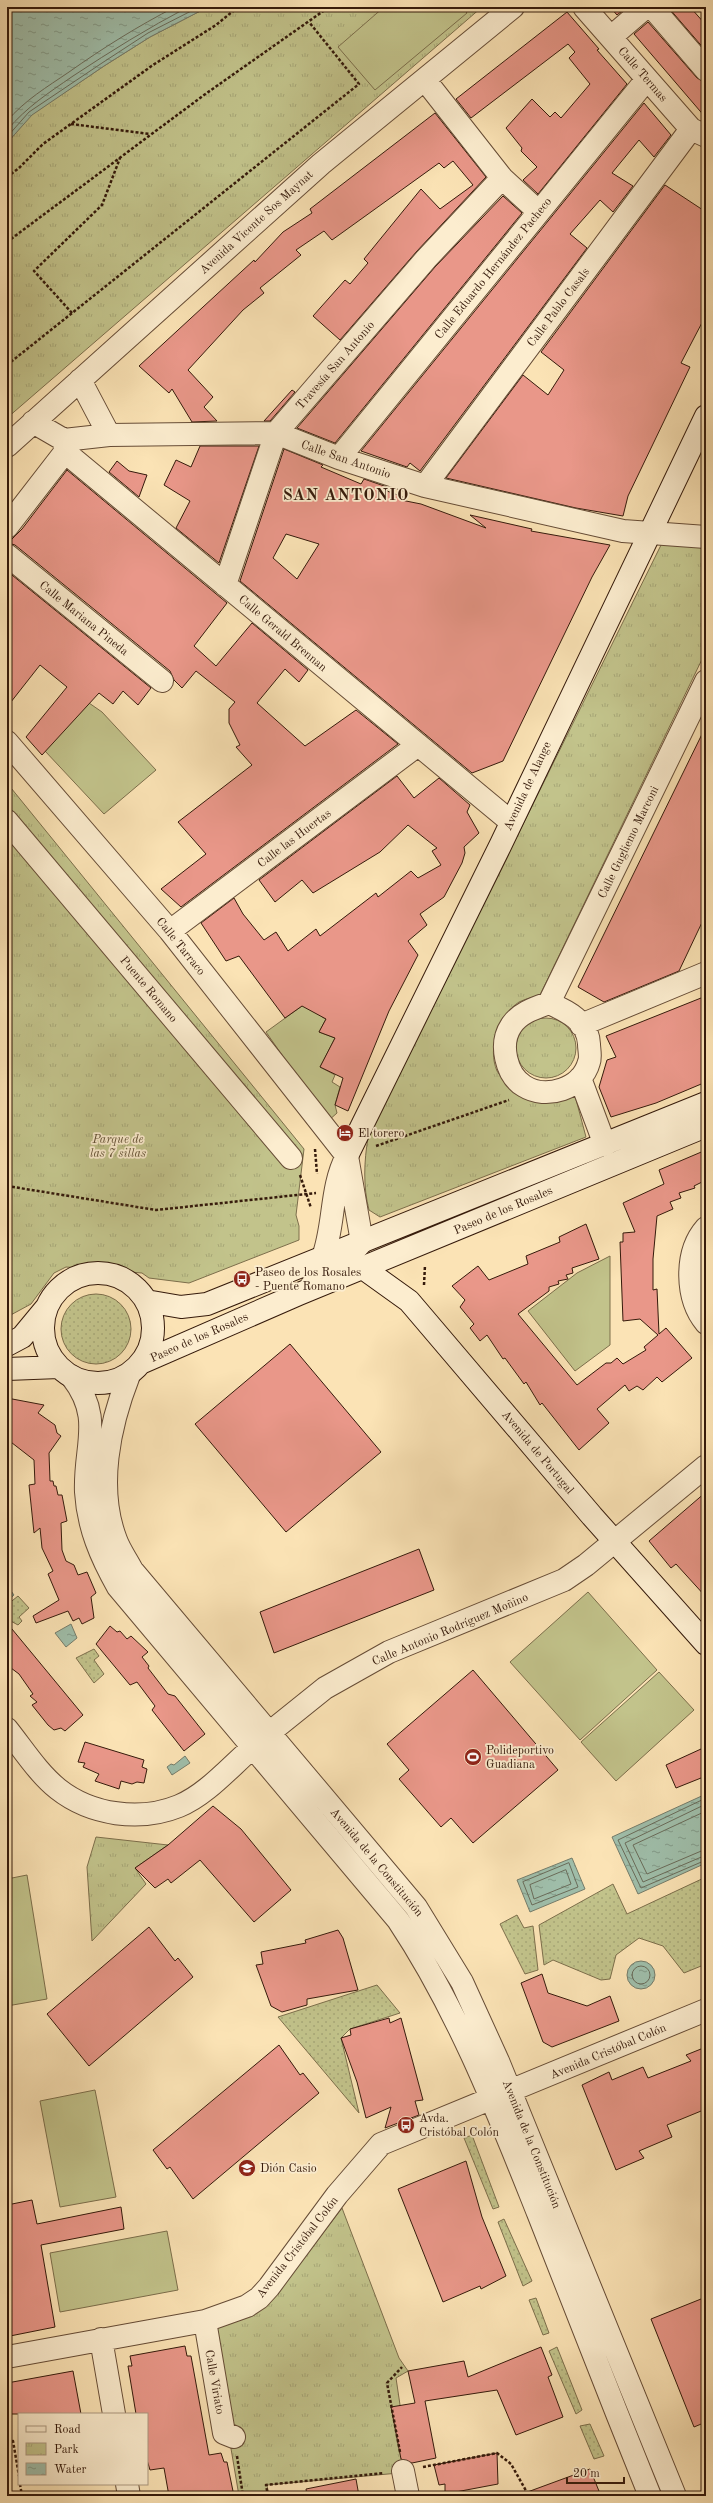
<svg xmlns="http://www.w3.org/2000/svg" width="713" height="2503" font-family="'Old Standard TT',serif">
<defs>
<pattern id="grass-dots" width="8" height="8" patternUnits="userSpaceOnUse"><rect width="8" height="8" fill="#c2c38b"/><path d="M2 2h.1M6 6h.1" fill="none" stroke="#a7a777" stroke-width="1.8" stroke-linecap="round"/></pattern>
<pattern id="park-tufts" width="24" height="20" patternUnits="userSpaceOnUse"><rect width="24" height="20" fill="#c2c38b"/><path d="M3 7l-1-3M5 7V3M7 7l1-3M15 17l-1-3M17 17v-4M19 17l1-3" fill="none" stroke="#a7a777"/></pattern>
<pattern id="water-ripples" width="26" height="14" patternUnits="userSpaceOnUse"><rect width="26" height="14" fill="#9fbeaa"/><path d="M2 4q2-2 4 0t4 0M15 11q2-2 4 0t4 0" fill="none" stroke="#829a89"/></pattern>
</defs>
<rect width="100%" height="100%" fill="#fbe3b5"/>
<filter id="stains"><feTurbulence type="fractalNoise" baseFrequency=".005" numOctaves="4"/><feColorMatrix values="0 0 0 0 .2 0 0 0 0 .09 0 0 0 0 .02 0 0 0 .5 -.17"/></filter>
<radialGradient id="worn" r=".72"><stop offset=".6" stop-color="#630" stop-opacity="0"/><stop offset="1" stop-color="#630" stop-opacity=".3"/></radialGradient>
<path fill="url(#grass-dots)" stroke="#7c6e4b" d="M61 1329a35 35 0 1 1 70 0a35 35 0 1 1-70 0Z
M18,1596L29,1608L19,1617L22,1621L18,1625L7,1619V1605Z
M94,1649L99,1656L94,1660L104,1674L94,1683L76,1658Z
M706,1877V1964L684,1973L663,1946L639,1938L616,1955L610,1979L601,1980L553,1960L544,1965L539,1925L613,1884L627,1914Z
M517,1915L524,1928L533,1926L538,1970L525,1974L500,1924Z
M377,1985L400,2013L350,2029L341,2038L359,2113L278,2017Z
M472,2135L499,2207L493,2209L464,2138Z
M504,2219L532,2281L523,2286L498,2222Z
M536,2298L549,2333L543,2335L529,2300Z
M557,2347L582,2410L576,2414L549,2351Z
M590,2424L604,2456L594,2459L580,2426Z"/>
<path fill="url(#park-tufts)" stroke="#7c6e4b" d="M208,7H482L7,418V143L31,115L104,66L150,37Z
M663,541L706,548V651L540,995C533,997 525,999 519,1002C499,1015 487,1048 497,1071C499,1075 504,1079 507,1083L574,1092L586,1137L380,1217L369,1210C363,1187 364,1161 368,1138Z
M7,783L304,1149L296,1215L299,1226V1240L189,1283L149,1278L142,1273L66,1267L54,1273L31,1304L7,1317Z
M516 1048a30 30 0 1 1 60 0a30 30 0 1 1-60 0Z
M706,1249V1307L700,1270Z
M96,1837L168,1845L135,1868L146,1884L92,1941L87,1867Z
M342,2208L399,2358L408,2371L396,2378L410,2472L267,2485L269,2496H239L210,2324L273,2299Z"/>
<path fill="#c2c38b" stroke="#7c6e4b" d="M384,7H462L467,13L375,90L338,47Z
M89,703L102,712L156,770L104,814L45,751Z
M346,974L322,1017L326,1019L319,1032L335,1038L320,1067L335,1075L332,1082L340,1087L335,1105L337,1113L328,1121L266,1032Z
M610,1256V1345L575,1371L528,1311L577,1273Z
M588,1592L657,1670L580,1740L510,1662Z
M659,1672L694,1710L616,1781L581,1742Z
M27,1875L47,1999L7,2006V1879Z
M95,2090L116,2197L60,2207L40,2101Z
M167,2231L178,2290L60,2312L50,2253Z"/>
<path fill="url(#water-ripples)" stroke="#757c6a" d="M7,7H208L150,37L104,66L32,115L7,143Z
M8,1587L14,1595L7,1601V1588Z
M71,1624L77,1638L66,1647L55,1633Z
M185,1756L190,1763L172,1775L167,1767L171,1764L174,1765Z
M706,1794V1863L638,1894L612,1837Z
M572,1858L585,1889L530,1912L517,1880Z
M627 1975a14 14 0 1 1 28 0a14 14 0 1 1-28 0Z"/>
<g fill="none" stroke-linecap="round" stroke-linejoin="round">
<path stroke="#6a6c5a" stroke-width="1" d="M7,121C25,100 47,87 69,72C103,48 138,26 175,7
M7,130C28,106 47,94 73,76C111,51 148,28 188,7
M7,137L29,112L102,63L148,33L199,7
M706,1798L618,1840L641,1888L706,1860
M706,1804L625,1843L643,1882L706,1855
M706,1811L633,1845L647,1874L706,1849
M569,1863L578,1887L532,1905L523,1882Z
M566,1870L571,1884L534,1899L530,1885Z
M632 1975a9 9 0 1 1 18 0a9 9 0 1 1-18 0Z"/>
</g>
<path fill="#e99789" stroke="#351a0b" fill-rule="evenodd" d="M610,7H627L617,15Z
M668,7H690L706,25V51Z
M567,12L599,49L597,50L627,84L538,194L523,180L537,167L521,151L522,148L506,128L532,99L550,117L555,112L561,118L590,84L569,58L575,52L568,44L471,118L456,99Z
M648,22L697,78L706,82V118L634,34Z
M644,103L671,135L654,157L639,140L612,173L633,186L613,212L600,200L570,234L587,248L420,471L410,463L407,467L361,451Z
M435,113L486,177L417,251L340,340L313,316L345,280L350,284L368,263L364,259L421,189L440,209L473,185L453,161L444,168L439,163L332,240L324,231L296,250L301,255L260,288L264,293L243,310L188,370L213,397L204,407L217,421L192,422L172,389L169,393L139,366L254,260L255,262L283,232L312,213L310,209Z
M665,185L706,212V315L681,363L690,367L628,496L623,516L576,508L446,478L523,375L548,395L564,370L541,352Z
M503,196L522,213L335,443L297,428L435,267Z
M292,390L295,392L270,421H264Z
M200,446H259L219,563L176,528L190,501L164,485L176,460L191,467Z
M284,449L323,465L321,467L361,484L364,479L390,488L387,491L403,497L401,500L421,504L486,528L470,515L532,529L531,531L610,545L592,577L503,761L472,773L240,581ZM286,534L319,544L297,579L273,558Z
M117,461L129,471L147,475L139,497L109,472Z
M67,470L227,603L194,646L216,666L252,623L308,670L299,682L285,669L257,703L305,746L356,710L398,744L181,907L161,889L206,854L178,822L252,765L236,747L240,745L229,723V709L235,702L196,671L182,688L174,680L170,671L15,545L8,543L22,529Z
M7,571L151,688L138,705L123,691L113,704L99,693L42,755L26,737L67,687L40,665L7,707Z
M706,726V914L679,971L604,1002L578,987Z
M397,776L414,798L439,778L470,805L467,812L479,833L464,847L465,853L462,863L444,897L420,914L427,925L408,941L418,955L389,1011L348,1111L335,1105L343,1078L320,1067L335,1038L319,1032L326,1019L302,1006L285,1018L239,956L226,961L201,923L234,898L243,914L264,940L276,932L288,951L316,929L320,936L376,893L378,897L411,871L418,878L441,865L432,851L437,848L408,825L380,852L313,893L302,880L275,902L259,880Z
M706,996V1082L656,1103L611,1117L599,1087L607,1060L616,1057L606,1036Z
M706,1150V1180L694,1186L695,1188L679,1193L681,1198L670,1202L673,1209L657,1216L653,1259V1290L657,1289L659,1334L666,1328L692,1358L662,1382L657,1377L643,1390L637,1386L629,1391L625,1385L597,1409L609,1423L579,1450L542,1403L540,1405L526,1382L524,1384L505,1358L503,1359L487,1335L480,1341L470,1328L474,1324L460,1307L465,1300L452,1286L478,1266L489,1280L528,1264L526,1256L560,1242L559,1237L586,1224L599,1259L572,1268L573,1273L566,1275L568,1279L558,1281L559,1284L549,1287V1291L518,1314L577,1385L606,1363H611L617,1358L623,1364L646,1350L644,1347L658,1335L640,1319L623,1321L620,1242H623V1233L635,1232L623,1203L664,1184L659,1170Z
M290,1344L381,1452L286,1532L195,1424Z
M7,1398L44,1405L38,1413L55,1425L57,1433L61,1436L49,1453L50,1481H53L54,1486H56L58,1495H62L67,1521L61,1523L62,1550L66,1561L74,1565L78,1575L87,1572L96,1593L91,1597L94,1618L82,1624L79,1618L73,1621L68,1611L36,1623L33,1616L59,1600L48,1574L53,1571L42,1548L40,1528L34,1533L29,1485L35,1484L34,1460L7,1439Z
M706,1492V1597L676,1564L671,1568L649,1541Z
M419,1549L434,1590L274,1653L260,1612Z
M7,1623L83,1715L65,1731L61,1728L54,1730L48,1725L32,1705L37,1702L30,1696L33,1694L19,1674L7,1665Z
M110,1626L117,1632L120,1631L127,1639L131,1636L148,1652L142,1657L149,1666L148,1668L168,1694L175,1696L205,1734L184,1751L152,1710L155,1706L137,1682L130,1685L96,1644Z
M473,1670L558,1770L473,1843L451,1818L441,1827L399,1779L409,1770L387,1744Z
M85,1742L144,1760L142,1767L147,1769L144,1783L137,1782L132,1784L121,1781L119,1789L95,1781L99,1774L83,1767L85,1763L78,1762Z
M701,1749L706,1762V1776L676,1788L666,1765Z
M213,1806L241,1829L291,1890L254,1922L200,1860L171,1883L168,1879L155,1888L135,1868L168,1845Z
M149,1927L175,1961L178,1958L193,1977L89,2066L47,2014Z
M338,1930L343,1938L358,1990L307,1999V2005L282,2012L271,2006L256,1965L263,1964L261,1952L306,1943L305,1940Z
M542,1974L548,1993L587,2006L610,1996L619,2021L552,2047L543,2042L521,1983Z
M389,2018L390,2023L401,2018L423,2100L415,2101L419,2115L385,2128L391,2107L366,2118L357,2082L341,2038L351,2035L350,2029Z
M279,2045L300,2075L303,2073L319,2093L193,2199L170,2167L167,2169L153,2150Z
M706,2047V2109L667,2125L672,2137L639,2151L644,2158L616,2170L582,2085L609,2072L612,2080L643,2067L648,2078L691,2061L686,2055Z
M466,2161L482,2217L506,2276L481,2289L480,2286L443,2302L398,2189Z
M32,2200L37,2224L121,2207L124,2229L41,2245L55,2327L10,2336L7,2319V2205Z
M706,2297V2422L694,2427L651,2319Z
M185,2346L187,2356H191L209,2455L221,2453L224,2462H227L234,2496H169L164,2468L150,2470L147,2460V2414H136L128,2366H132L130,2356Z
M541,2347L552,2375L548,2377L563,2417L516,2435L497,2390L425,2401L436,2458L412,2463L401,2459L391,2407L415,2403L408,2371L464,2361L468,2377Z
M73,2371L81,2414H7V2383Z
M497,2453L498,2484L445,2494V2484L439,2485L434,2465Z
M590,2469L601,2496H522V2494Z
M356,2479L359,2496H307L306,2489Z"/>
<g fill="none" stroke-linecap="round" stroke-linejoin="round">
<defs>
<path id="street" d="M584,7L691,129L706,136
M652,7L706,70
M611,37L646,7
M425,80L502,178L539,212
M33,422L64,440L109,435L80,380
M109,435L276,433L339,458L425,486L623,531L706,537
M64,440L65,452L510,821
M7,446L321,164L513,7
M339,458L647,79
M425,486L691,129
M7,527L65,452
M7,555L162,681
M225,585L276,433L426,259L502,178
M7,742L170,931L347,1156L362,1242L344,1261L312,1285
M7,821L291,1158
M170,931L418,745
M549,1003L706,681
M549,1003C567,1011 588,1021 589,1044C589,1049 591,1057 589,1062C582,1089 546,1100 524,1086C506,1075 499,1044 511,1026C519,1013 535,1008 549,1003Z
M581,1025L706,973
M580,1078L605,1145
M706,1228C684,1253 686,1299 706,1323
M323,1257C335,1224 330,1188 347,1156
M129,1375C109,1426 96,1488 116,1540C120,1551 127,1560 132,1570L416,1907L462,1982L498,2061L675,2496
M72,1377C104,1418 84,1446 86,1492C88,1527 101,1557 118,1587L398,1920C458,2010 498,2113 538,2213C575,2308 612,2402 650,2496
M7,1729C23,1749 38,1773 58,1789C91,1815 140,1822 179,1806C206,1795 230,1767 252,1748
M269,1733L325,1688L389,1652L564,1580L586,1565L706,1466
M205,2321L224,2433L234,2437
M101,2339L114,2414
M7,2357L205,2321L247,2306L259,2298L269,2287L337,2195L381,2144L706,2010
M403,2471L408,2496
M127,2484L129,2496"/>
<path id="secondary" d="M347,1156L501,844L706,416
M363,1268L409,1301L592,1516L706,1644
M43 1328a55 55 0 1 1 110 0a55 55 0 1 1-110 0Z
M146,1301L181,1307L207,1304L706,1103
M7,1345L22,1337L46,1308
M143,1362L299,1294L706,1126
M7,1369L59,1367"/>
</defs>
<use href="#street" stroke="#664c36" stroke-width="24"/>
<use href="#secondary" stroke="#351a0b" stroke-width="24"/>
<path stroke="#351a0b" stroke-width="2.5" stroke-dasharray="3 2" stroke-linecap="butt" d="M71,124L150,134
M7,177L19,168L43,144L153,65L216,25L238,7
M7,242L204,95L329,7
M72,313L34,271L102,205L120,158
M7,365L359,84L309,22
M376,1146L509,1100
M315,1149L317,1174
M300,1175L311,1208
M7,1186L156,1210L316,1193
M424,1285L425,1265
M7,2442L13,2441L19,2476
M400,2452L387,2383L402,2367
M237,2456L243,2496
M423,2467L497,2453L511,2464L529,2496
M20,2484L22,2496
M268,2496L266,2485L384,2473"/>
<use href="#street" stroke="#fcedcf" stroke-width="22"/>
<use href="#secondary" stroke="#fcedcf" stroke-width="22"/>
</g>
<defs>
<symbol id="hotel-disc" viewBox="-11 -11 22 22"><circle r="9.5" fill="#8f2418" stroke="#fcedcf"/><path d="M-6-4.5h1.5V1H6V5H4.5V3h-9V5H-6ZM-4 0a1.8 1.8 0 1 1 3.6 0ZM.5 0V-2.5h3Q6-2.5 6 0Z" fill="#fff"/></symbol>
<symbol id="bus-disc" viewBox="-11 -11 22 22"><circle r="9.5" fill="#8f2418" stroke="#fcedcf"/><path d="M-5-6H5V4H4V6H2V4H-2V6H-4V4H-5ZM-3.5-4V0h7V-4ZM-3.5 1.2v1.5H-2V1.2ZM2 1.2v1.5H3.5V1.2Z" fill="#fff"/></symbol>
<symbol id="stadium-disc" viewBox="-11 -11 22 22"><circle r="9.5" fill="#8f2418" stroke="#fcedcf"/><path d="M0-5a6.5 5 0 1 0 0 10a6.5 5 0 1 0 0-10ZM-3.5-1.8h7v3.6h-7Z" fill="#fff"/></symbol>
<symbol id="school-disc" viewBox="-11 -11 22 22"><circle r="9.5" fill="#8f2418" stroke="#fcedcf"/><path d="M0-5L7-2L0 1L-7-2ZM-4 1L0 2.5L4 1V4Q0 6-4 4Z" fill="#fff"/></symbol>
</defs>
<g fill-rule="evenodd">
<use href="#hotel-disc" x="335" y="1123" width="20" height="20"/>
<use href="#bus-disc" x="232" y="1269" width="20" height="20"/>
<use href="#stadium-disc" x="463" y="1747" width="20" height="20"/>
<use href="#bus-disc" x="396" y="2115" width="20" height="20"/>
<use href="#school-disc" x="237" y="2158" width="20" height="20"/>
</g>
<g text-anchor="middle" stroke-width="3.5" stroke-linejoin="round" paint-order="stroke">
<g font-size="12" fill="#351a0b" stroke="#fcedcf">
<text transform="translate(643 74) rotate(49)" y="4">Calle Termas</text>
<text transform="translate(256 222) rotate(-42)" y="4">Avenida Vicente Sos Maynat</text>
<text transform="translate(493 268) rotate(-51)" y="4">Calle Eduardo Hernández Pacheco</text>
<text transform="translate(558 307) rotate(-53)" y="4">Calle Pablo Casals</text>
<text transform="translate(335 365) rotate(-49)" y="4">Travesía San Antonio</text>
<text transform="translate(346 459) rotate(19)" y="4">Calle San Antonio</text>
<text transform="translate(84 618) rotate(39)" y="4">Calle Mariana Pineda</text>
<text transform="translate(283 633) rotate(40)" y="4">Calle Gerald Brennan</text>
<text transform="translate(527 786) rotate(-65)" y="4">Avenida de Alange</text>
<text transform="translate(294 838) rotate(-37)" y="4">Calle las Huertas</text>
<text transform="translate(628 842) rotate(-64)" y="4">Calle Gugliemo Marconi</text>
<text transform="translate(181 946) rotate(51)" y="4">Calle Tarraco</text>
<text transform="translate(149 989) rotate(50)" y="4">Puente Romano</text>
<text transform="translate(503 1210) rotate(-23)" y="4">Paseo de los Rosales</text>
<text transform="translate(199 1337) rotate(-24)" y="4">Paseo de los Rosales</text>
<text transform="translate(538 1452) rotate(50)" y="4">Avenida de Portugal</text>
<text transform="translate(450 1629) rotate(-23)" y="4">Calle Antonio Rodríguez Moñino</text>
<text transform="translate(377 1862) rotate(50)" y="4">Avenida de la Constitución</text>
<text transform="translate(608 2051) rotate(-23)" y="4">Avenida Cristóbal Colón</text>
<text transform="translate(532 2144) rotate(68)" y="4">Avenida de la Constitución</text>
<text transform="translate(297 2247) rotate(-52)" y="4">Avenida Cristóbal Colón</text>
<text transform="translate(215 2382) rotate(80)" y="4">Calle Viriato</text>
</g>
<g font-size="12" fill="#351a0b" stroke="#fcedcf" text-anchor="start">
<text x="358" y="1137">El torero</text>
<text x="255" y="1276">Paseo de los Rosales<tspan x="255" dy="14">- Puente Romano</tspan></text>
<text x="486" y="1754">Polideportivo<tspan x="486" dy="14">Guadiana</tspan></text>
<text x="419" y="2122">Avda.<tspan x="419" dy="14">Cristóbal Colón</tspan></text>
<text x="260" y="2172">Dión Casio</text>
</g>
<g font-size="12" font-style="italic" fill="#5f4d31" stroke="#fcedcf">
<text x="118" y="1143">Parque de<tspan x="118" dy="14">las 7 sillas</tspan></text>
</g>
<g font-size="16" font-weight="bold" letter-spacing="1" fill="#351a0b" stroke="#fcedcf">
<text x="346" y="500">SAN ANTONIO</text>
</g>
</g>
<rect width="713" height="2503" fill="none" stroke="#fbe3b5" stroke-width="24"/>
<rect x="8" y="8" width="697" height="2487" fill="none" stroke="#351a0b" stroke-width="2"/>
<rect x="12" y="12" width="689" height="2479" fill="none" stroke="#351a0b"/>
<rect x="18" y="2413" width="130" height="72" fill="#fcedcf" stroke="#ac9981"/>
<rect x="26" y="2426" width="20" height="6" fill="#fcedcf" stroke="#ac9981"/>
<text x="54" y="2433" font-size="12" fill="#351a0b">Road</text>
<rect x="26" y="2443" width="20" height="12" fill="url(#park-tufts)" stroke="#ac9981"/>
<text x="54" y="2453" font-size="12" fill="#351a0b">Park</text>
<rect x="26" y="2463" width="20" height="12" fill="url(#water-ripples)" stroke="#ac9981"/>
<text x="54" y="2473" font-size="12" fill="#351a0b">Water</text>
<path d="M567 2477v6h57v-6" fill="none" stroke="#351a0b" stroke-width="2"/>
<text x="573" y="2477" font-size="12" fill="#351a0b" stroke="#fcedcf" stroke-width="3" paint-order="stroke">20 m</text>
<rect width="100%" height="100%" filter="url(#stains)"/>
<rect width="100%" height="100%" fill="url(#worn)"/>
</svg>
